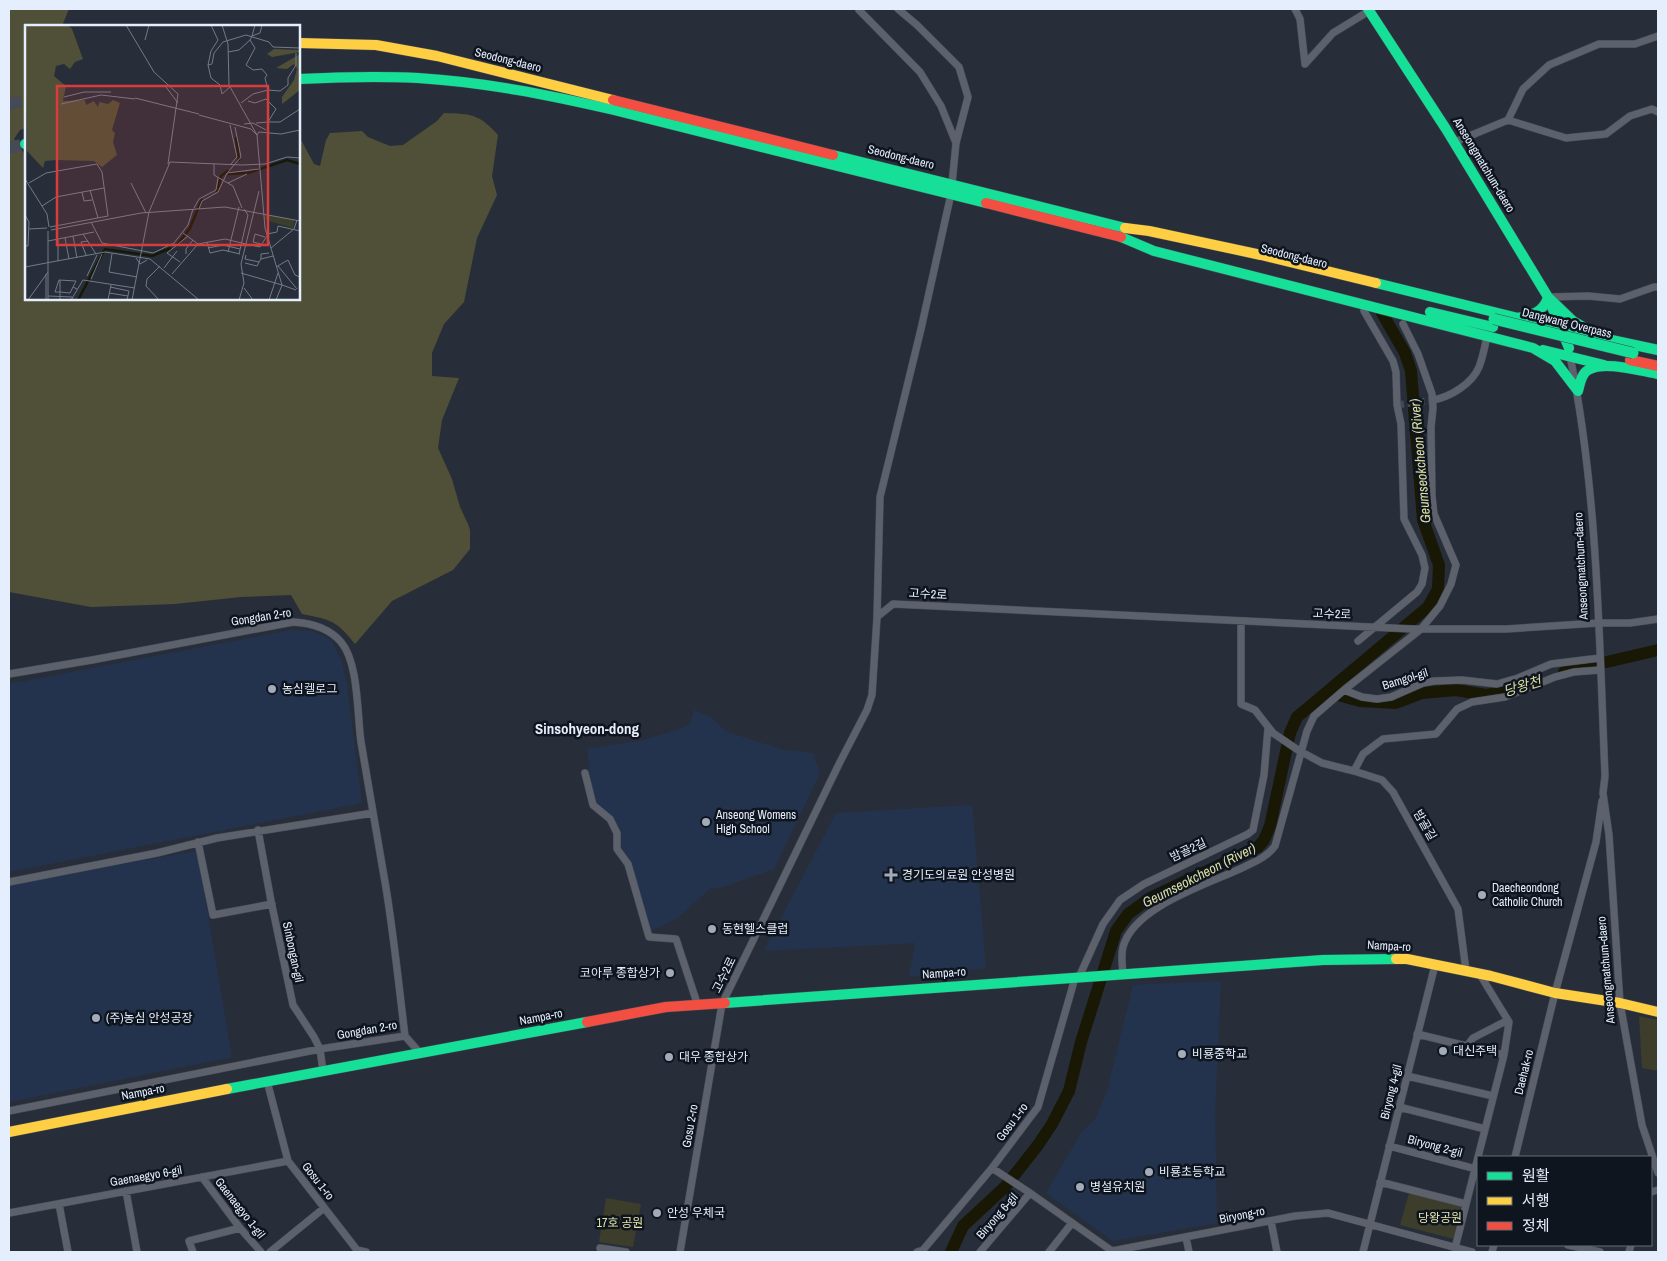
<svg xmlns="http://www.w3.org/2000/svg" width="1667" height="1261" font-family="'Archivo Narrow','Noto Sans KR',sans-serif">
<rect width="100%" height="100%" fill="#272e3a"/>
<path fill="#24334d" d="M292,630L313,631L331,640L341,659L346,679L362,803L9,872V684Z
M694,710L710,716L727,732L784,750L813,753L820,773L774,869L720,888H711L676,919L649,932L621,852V831L613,817L593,805L587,749L639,741L678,730L690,724Z
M972,805L986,968L909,977L915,943L764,951L836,813Z
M197,851L232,1057L9,1102V884Z
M1221,981L1215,1113L1217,1223L1113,1241L1046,1193L1081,1133L1095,1119L1107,1091L1133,985Z"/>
<path fill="#3c3d2b" d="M1639,1016L1658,1020V1071L1642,1068Z
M1409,1193L1461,1205L1454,1239L1400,1225Z
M606,1198L641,1204L633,1247L599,1242Z"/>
<path fill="#4f5037" d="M9,9H69L62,26H26V128L20,130L14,139L26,156V299H299V136L314,164L320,166L326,140L330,133L362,131L368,137L390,146L403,145L437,121L444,113C472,114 479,114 498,135L492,176L497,195L477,238L464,302L444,324L432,353V376L459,378L442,420L438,448L452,479L460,507L468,524L470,530V549L453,570L392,601L355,644C336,620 331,620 302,614L291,595L241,597L175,604L91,607L9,592Z"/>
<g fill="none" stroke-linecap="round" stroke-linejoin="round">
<path stroke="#181805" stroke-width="12" d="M1564,672L1658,650
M1327,692L1360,701L1396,703L1422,693L1456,690L1486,695L1512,691L1524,686
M951,1252L963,1226L1005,1187L1038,1145L1052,1124L1069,1091L1081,1042L1116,931L1128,914L1150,898L1258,847L1264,840L1270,826L1290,733L1297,717L1428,607L1438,589L1439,565L1423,520L1411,371L1405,353L1382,313"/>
<path stroke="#444b57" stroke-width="7" stroke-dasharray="7 3.5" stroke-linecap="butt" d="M1397,405L1433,400"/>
<path stroke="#444b57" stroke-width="12" stroke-dasharray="12 6" stroke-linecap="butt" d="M9,104L26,100
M9,148L25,144"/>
<defs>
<path id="street" d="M860,9L859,10L920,72L941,106L956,143
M1295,9L1300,19L1305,64L1333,33L1369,11
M1508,120L1566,138L1606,134L1630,116L1652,109L1658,112
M1455,142L1508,120L1523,89L1549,65L1599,44H1635L1658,36
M1549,297L1588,296L1620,299L1654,287H1658
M1570,356C1598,494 1599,636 1605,776L1603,793L1609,835L1620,1003L1642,1125L1658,1173
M1433,400C1450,397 1472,384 1479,367C1483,357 1485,346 1487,336
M877,617L880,497L921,329L951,194L956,143L968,97L959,67L917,25L898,9
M1241,622V704L1255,710L1273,733L1298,750L1322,763L1354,771L1382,780L1393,792L1458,909L1466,971
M1358,641L1417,592L1422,584L1425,568L1422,555L1404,519L1401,424L1397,405L1396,372L1393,361L1364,311
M9,674L92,660L293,622C311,623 329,628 341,642C359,663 357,715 361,742C369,791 378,839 386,888C394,937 399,987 405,1036
M1344,690L1421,629L1440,606L1451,584L1456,565L1434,514L1432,496L1431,427L1433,408L1432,394L1418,354L1403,324
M1354,771L1363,754L1383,739L1436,734L1457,709L1472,702L1505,697L1555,677L1574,672L1600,670
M585,773L593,805L610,819L617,833V849L628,864L649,937L676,939L698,1006
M258,830L271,901L293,1005L314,1037L320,1049L323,1071
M198,842L213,915L272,904
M9,882L157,853L217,838L373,813
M1123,973C1122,965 1121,955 1123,947C1134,906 1209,884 1244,867C1256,861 1267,857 1275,846L1307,731L1314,716L1344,690L1362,697L1377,699L1391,697L1423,683L1434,681L1462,680L1497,684L1518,678L1551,664L1600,658
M1079,977L1103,924L1120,900L1144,884L1248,834L1253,830L1264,775L1268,728
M1417,1034L1504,1055
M405,1036L420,1053
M1467,1046L1473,1038L1508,1020
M1407,1076L1493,1096
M267,1081L288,1161L357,1250L366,1252
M1399,1107L1485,1129
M9,1111L320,1049L405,1036
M1389,1146L1476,1169
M1478,1157L1504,1055L1509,1022L1479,973
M1515,1157L1555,993L1596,842L1602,801
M992,1168L1030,1193L1112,1251L1295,1216L1328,1213L1472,1252
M202,1177L240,1228L261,1252
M1380,1182L1466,1204
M126,1191L137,1252
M1651,1192L1658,1190
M59,1204L68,1252
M9,1213L288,1161
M1271,1221L1277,1252
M1186,1237L1189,1252
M1568,1245L1600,1252
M600,1248L626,1252
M193,1252L189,1241L240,1228
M270,1252L324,1208
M680,1252L722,1004L840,762L867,710L872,695L877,617L893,604L1412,629H1506L1598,623H1630L1658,619
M917,1252L923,1250L992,1168L1038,1107L1075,978
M980,1252L1030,1193
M1049,1252L1072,1223
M1363,1252L1435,965
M1454,1252L1478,1157
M1492,1252L1494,1245
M1629,1252L1631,1245"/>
<path id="fast" d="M1368,9L1446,129L1548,297L1569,348
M299,79C339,77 378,76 418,78C484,82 549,95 614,110
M614,110L986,203
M25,144H26
M833,155L1125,228
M1121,237L1154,251L1533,348L1555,361L1578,391
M1376,283L1518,318C1532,315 1544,312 1548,297
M1548,297L1573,321L1602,338L1658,350
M1430,312L1493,327
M1522,319L1590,336
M1543,350L1604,365
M1578,391C1580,384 1581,374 1588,370C1604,360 1640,371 1658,374
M725,1003L1323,960L1396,959
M227,1089L587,1022"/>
<path id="slow" d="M299,43L376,45L437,56L613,100
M1125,228L1149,231L1261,255L1376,283
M1396,959H1407L1491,976L1555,993L1620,1003L1658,1012
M9,1132L227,1089"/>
<path id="jam" d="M613,100L833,155
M986,203L1121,237
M1630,360L1658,366
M587,1022L666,1007L725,1003"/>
</defs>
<use href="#street" stroke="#434a55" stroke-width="8"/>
<use href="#fast" stroke="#434a55" stroke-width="11"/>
<use href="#slow" stroke="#434a55" stroke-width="11"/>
<use href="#jam" stroke="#434a55" stroke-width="11"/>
<use href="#street" stroke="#5c616c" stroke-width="7"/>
<use href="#fast" stroke="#16e098" stroke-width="10"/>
<use href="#slow" stroke="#ffcf43" stroke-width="10"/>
<use href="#jam" stroke="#f24e42" stroke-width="10"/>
<defs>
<path id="fast-bridge" d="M1494,319L1633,353"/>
</defs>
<use href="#fast-bridge" stroke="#434a55" stroke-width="12" stroke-linecap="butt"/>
<use href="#fast-bridge" stroke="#16e098" stroke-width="11"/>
</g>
<g fill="#a2abb9" stroke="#0e151e" stroke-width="2">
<circle cx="272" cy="689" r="5"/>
<circle cx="706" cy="822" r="5"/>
<path d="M888.5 867.5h5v5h5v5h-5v5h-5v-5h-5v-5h5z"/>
<circle cx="1482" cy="895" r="5"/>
<circle cx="712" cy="929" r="5"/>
<circle cx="670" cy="973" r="5"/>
<circle cx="96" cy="1018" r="5"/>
<circle cx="1443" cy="1051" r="5"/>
<circle cx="1182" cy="1054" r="5"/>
<circle cx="669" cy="1057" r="5"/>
<circle cx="1149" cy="1172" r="5"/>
<circle cx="1080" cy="1187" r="5"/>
<circle cx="657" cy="1213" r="5"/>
</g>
<g text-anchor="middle" stroke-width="5" stroke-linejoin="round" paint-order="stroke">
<g font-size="12" fill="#e5eefd" stroke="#0e151e">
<text transform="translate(508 60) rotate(14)" y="4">Seodong-daero</text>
<text transform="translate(901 157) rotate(14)" y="4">Seodong-daero</text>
<text transform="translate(1484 165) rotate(59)" y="4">Anseongmatchum-daero</text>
<text transform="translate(1294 256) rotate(14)" y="4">Seodong-daero</text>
<text transform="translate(1567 323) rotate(14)" y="4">Dangwang Overpass</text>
<text transform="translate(1581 566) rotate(-93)" y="4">Anseongmatchum-daero</text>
<text transform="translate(928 594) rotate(3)" y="4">고수2로</text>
<text transform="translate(1332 614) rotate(2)" y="4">고수2로</text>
<text transform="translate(261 617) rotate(-9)" y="4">Gongdan 2-ro</text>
<text transform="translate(1405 679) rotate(-17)" y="4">Bamgol-gil</text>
<text transform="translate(1425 825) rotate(60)" y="4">밤골길</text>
<text transform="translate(1188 850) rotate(-25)" y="4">밤골2길</text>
<text transform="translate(1389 946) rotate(3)" y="4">Nampa-ro</text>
<text transform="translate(293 952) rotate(78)" y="4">Sinbongan-gil</text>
<text transform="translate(1606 970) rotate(-95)" y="4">Anseongmatchum-daero</text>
<text transform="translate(944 973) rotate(-4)" y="4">Nampa-ro</text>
<text transform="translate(724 975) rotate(-64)" y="4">고수2로</text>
<text transform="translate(541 1017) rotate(-11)" y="4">Nampa-ro</text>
<text transform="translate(367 1030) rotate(-10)" y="4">Gongdan 2-ro</text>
<text transform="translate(1524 1072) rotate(-76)" y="4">Daehak-ro</text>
<text transform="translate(143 1092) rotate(-11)" y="4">Nampa-ro</text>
<text transform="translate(1391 1092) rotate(-76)" y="4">Biryong 4-gil</text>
<text transform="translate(1012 1122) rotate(-53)" y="4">Gosu 1-ro</text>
<text transform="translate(690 1126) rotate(-80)" y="4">Gosu 2-ro</text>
<text transform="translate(1435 1146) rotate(15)" y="4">Biryong 2-gil</text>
<text transform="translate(146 1176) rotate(-10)" y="4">Gaenaegyo 6-gil</text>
<text transform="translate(318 1181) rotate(52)" y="4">Gosu 1-ro</text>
<text transform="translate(240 1208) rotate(52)" y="4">Gaenaegyo 1-gil</text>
<text transform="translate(1242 1215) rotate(-11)" y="4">Biryong-ro</text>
<text transform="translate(997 1216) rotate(-49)" y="4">Biryong 6-gil</text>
</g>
<g font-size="12" fill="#e5eefd" stroke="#0e151e" text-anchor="start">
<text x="282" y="693">농심켈로그</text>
<text x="716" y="819">Anseong Womens<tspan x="716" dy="14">High School</tspan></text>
<text x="902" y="879">경기도의료원 안성병원</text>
<text x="1492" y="892">Daecheondong<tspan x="1492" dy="14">Catholic Church</tspan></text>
<text x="722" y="933">동현헬스클럽</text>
<text x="660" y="977" text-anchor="end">코아루 종합상가</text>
<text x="106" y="1022">(주)농심 안성공장</text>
<text x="1453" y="1055">대신주택</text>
<text x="1192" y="1058">비룡중학교</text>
<text x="679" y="1061">대우 종합상가</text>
<text x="1159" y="1176">비룡초등학교</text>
<text x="1090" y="1191">병설유치원</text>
<text x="667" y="1217">안성 우체국</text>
</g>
<g font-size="12" fill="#e4e5a9" stroke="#0e151e">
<text x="1440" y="1222">당왕공원</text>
<text x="620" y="1227">17호 공원</text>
</g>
<g font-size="14" font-style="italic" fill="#dcdda1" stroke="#0e151e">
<text transform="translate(1420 461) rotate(-95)" y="5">Geumseokcheon (River)</text>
<text transform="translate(1522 686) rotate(-17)" y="5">당왕천</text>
<text transform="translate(1199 875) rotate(-27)" y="5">Geumseokcheon (River)</text>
</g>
<g font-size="15" font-weight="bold" fill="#e5eefd" stroke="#0e151e">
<text x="587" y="734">Sinsohyeon-dong</text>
</g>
</g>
<g transform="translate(25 25)">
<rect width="275" height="275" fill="#272e3a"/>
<path d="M239,189L270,195L268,203L240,195Z" fill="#3c3d2b"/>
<path d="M0,0H43L47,4L58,34L50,37L45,44L39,39L31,41L29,51L41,61L38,76L60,75L61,80L69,76L73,82L74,77L83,79L88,75L95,78L87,105L90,108L88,117L92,130L77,142L69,136L31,135L20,136L18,143L2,126ZM249,24L275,25V27L247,32L242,29ZM275,29V65L257,79V72L269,55L272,44L269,39L262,44L251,43Z" fill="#4f5037"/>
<path fill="none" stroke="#181805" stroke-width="2.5" d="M211,112L214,136M203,149L223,148L262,135L275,139M192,167L196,151L204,145M152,220L165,203L177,174M53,275L80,224L127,231L146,223"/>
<path fill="none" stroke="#737b88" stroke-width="1" d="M101,0L129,47L153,69L143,139M197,0L203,19L204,60L232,110L240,203L257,260L271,265M230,0L227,11L235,8L237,0M227,11L225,15L230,23L221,40L228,45L237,44L242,50L240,53L243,65L255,66L263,60V53L271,40V28M120,15L124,0M203,27L214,25L225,15M183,40L186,26L193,15L186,0M144,60L141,62L153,78M205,62L197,69L195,60L186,53L183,40L187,39L189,28L198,17L221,10L244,17L248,22L275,23M39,72L59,67H86M110,73L174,89M223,76L230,78L241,74L251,84L243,97L231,98M216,78L228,69L243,65M36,79L76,70L110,74M174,90L226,104L232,110L234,107L256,109L275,105M243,97H255L275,84M219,99L228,98L241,105M205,100L212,132L206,139M189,139V150L208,161L217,183M203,147L216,132L210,102M0,154L22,189L24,202M4,158L21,148L72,139L77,147L83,191M106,158L121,188M203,158L222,149M65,165L73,193M57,167L59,176L67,175M17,181L31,172L79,163M169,183L174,174L191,165L193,153M174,184L177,176L193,167L202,148L234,144M0,190L4,197L3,221H0M66,197L77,218L128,228L149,218L163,200L168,184M25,202L83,191M4,204L22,203M26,205L116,188L200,182L275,196M158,208L173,219L200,214L221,219M58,209L71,229M242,209L252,207L253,201L275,206M48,211L52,233M40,213L44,234M23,216L69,207M182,217L185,228L198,225L215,229M221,219L235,222L242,211M236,219L228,217L230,209L240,212M183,223L198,220L215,224M246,223L269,204L272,195M203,227L214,182M244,228L236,229V234L248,231M87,229L84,247L112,252M161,229V224L168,215M214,229L223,190L219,184M61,230L56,217L63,216M221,230L220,234L234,237L236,234M111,233L115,239L122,235M33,236V214M155,237L142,228L163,211M220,238L232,241L234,237M23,239V275M23,239V206M253,241L272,264M0,242L80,227L125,234L174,275M251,242L263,235L270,250L275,252M139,243L152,226M216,248L257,260L251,275M147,249L173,219M62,251L72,230M66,254L77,229M35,255V267L45,268L48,262M85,262L104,266L102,275M219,263L228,275M84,268L103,271M23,271L47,272M3,275L23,247M21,275V249M35,275V267H30L34,255L51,256L48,262L52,264M46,275L58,255L110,263M83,275L86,260M107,275L124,187L145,137L217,140L240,139L262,132L275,133M134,275L121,261L122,254L135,241M214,275L219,258L216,239L234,166M244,275L253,248"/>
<path fill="#d83c3d" fill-opacity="0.15" stroke="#d83c3d" stroke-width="2.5" d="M32,61H243V220H32Z"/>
<rect width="275" height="275" fill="none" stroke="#e5eefd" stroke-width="2.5"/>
</g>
<rect width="1667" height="1261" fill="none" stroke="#e5eefd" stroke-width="20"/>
<rect x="1477" y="1156" width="175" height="90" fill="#0e151e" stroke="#646c77"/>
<rect x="1487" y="1172" width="25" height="8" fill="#16e098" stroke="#646c77"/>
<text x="1522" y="1181" font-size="15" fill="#e5eefd">원활</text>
<rect x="1487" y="1197" width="25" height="8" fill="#ffcf43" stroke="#646c77"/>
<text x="1522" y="1206" font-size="15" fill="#e5eefd">서행</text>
<rect x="1487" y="1222" width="25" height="8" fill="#f24e42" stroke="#646c77"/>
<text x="1522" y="1231" font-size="15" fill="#e5eefd">정체</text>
</svg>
